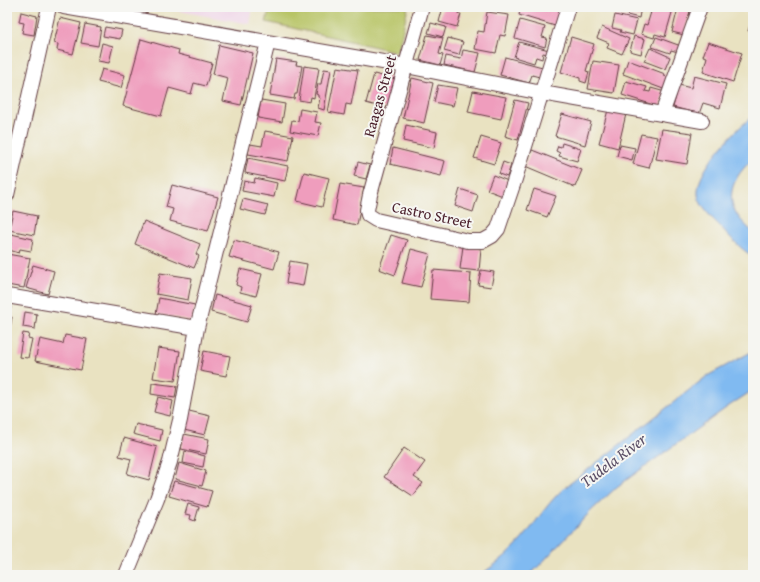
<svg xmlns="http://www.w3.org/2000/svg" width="760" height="582" font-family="'Gentium Book Plus',serif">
<rect width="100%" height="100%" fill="#f6f6f2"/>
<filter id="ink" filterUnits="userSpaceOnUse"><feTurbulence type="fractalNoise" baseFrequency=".025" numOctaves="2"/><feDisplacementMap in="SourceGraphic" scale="8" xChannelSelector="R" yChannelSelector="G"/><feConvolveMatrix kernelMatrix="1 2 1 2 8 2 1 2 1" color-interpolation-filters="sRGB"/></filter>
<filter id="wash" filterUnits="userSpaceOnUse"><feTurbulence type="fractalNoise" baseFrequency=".012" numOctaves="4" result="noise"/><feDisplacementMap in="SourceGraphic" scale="16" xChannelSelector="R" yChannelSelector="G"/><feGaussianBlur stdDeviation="0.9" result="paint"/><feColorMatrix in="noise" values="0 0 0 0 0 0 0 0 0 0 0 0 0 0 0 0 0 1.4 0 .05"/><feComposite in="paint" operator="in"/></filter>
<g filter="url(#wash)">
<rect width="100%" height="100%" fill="#e9e2c1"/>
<path fill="#efd0e7" d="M157,7H253L250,24Z"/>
<path fill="#b8c466" stroke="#817248" d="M270,7H408L398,52L266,22Z"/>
<path fill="#80baf1" stroke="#656c8e" d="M753,116V159C738,172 725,191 735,211C739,219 746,226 753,232V256C741,250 730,237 721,227C713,219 700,207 698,195C695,171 735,130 753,116Z
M753,351V390L726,408L618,486L592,510L535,570L529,575H479C497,565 515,548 528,532C539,517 550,501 563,489L707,376Z"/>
<g id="blocks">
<path fill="#ef9dbd" d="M443,7H454L460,8L458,14H461L457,27L439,22Z
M521,7H561L555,26L519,15Z
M613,7H641L639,18L627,15L628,14L612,11Z
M647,7H667L673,9L665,37L655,34L654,38L641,34L644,24L647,25L651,12L646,11Z
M678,8L690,11L684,35L672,32Z
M21,12L37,16L34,35L22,33L24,23L19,22Z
M487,12L509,15L505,36L500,35L496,53L475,49L478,31L484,32Z
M615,15L637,20L633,35L620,32L621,30L612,28Z
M753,15V32L748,31Z
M60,18L81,23L73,54L57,50L58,44L54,43Z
M520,20L545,27L542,37L547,38L545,47L515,38Z
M431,23L446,27L443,37L428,33Z
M85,24L101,27L98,46L81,43Z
M105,27L122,30L120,39L103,36Z
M602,27L629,39L622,54L607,48L609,43L597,38Z
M427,35L443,38L439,54L443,55L440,65L420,60Z
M634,36L645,39L641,54L630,51Z
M571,37L594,44L586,71L589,72L586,83L580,81V78L561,72Z
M656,37L681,46L678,52L671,50L670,53L652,47Z
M448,38L463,42L459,55L444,51Z
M141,39L179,50L178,54L212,63L206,86L194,83L191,94L169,88L161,116L123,106Z
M519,42L549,50L547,54L543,53L542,59L536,57L534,63L514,57Z
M708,42L742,53L733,82L703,72L707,57L703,56Z
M102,43L113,46L109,63L98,61Z
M219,45L253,53L241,105L223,101L228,78L213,74Z
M650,48L670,57L665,69L644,61Z
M463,50L480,53L475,72L444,65L446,56L461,59Z
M505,57L546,68L543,78L532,75L529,83L500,75Z
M276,59L297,62L296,65L302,66L297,94H295L294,99L270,95Z
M628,60L665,74L664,76L671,78L666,90L623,74Z
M593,61L619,65L614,93L588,89Z
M304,66L319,68L314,98L311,97L310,102L299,100Z
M337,67L358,70L351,105L346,104L344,115L328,112Z
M102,69L125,75L121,88L98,82Z
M324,69L331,70L324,110L318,108L320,98L318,97V95L316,94L318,84H321Z
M374,74L395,79L388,109L366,103Z
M694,76L726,84L720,108L703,103L699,114L673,107L679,85L691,88Z
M412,78L433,83L424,123L403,118Z
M626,81L647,87L645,91L650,92L651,88L665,92L660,107L622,95Z
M438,85L457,88L453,106L434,102Z
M473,91L506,97L501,119L468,112Z
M261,100L285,104L282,122L258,118Z
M515,100L528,103L518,140L505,136Z
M300,109L317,112L315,122L321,123L318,136L290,131L292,120L298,121Z
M608,110L626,114L618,148L599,143Z
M562,114L591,122L585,145L555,136Z
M406,125L437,132L434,148L403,141Z
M662,129L692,133L687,164L656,159Z
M265,131L293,136L288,161L248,154L250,144L262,146Z
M641,134L657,137L649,168L633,164Z
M481,137L501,143L494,164L474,158Z
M562,143L581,149L577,161L559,156L560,153L556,151L558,146L561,147Z
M620,145L635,148L632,160L617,156Z
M393,148L445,161L441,176L390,164Z
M532,150L582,170L575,187L525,166Z
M248,158L288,166L285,181L245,173Z
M358,162L370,165L366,179L354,176Z
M503,162L511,165L507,177L499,174Z
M304,172L329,178L322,207L297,201Z
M493,175L508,181L503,196L487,190Z
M255,178L277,183L274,197L242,191L244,181L254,183Z
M340,184L364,188L357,225L333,220Z
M172,185L218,197L208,231L170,221L173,209L166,207Z
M460,189L478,195L473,212L455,206Z
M534,189L556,196L547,217L527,210Z
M243,199L268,205L265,215L240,209Z
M13,211L37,216L34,235L9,230Z
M144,221L200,244L196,254L199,256L194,268L135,244Z
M7,233L33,239L31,251L20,249L19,253L9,250L11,243L7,242Z
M391,235L407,240L395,275L379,269Z
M234,240L279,252L274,269L229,257Z
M463,246L481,249L479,271L460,269Z
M411,249L430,254L421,287L402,283Z
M7,254L30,258L24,288L7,285Z
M290,261L307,264L303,286L286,283Z
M33,265L54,271L48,294L26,288Z
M240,269L262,274L256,296L240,292L241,287L236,285Z
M433,270L471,273L469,302L430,299Z
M481,270L494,272L491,287L478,285Z
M160,273L192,278L188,300L156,294Z
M215,295L252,305L247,322L211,312Z
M159,298L195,305L192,321L156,314Z
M7,306L11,307L9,317H12L9,334H7Z
M25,312L37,314L35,329L23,327Z
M23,333L29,334L28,338L32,339L28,358L19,357Z
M65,335L87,339L81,370L35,361L40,339L63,344Z
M158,348L180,351L175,381L153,378Z
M204,351L230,356L226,376L200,371Z
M152,383L177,386L175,398L151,394Z
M158,397L173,401L170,416L154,412Z
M189,411L210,416L205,435L184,430Z
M136,424L162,430L160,441L133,434Z
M184,434L209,439L206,454L181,449Z
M124,438L157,447L149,480L127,474L131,459L119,456Z
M404,448L425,462L414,477L423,483L413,496L384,477Z
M185,451L205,456L203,467L183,463Z
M179,463L206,471L202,486L175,479Z
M174,481L212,491L207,507L169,496Z
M188,504L199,507L195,521L190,519L191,515L185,514Z"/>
</g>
</g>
<g filter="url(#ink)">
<use href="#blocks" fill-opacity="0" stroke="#623c42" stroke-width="1"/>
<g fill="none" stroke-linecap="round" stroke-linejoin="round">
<defs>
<path id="minor" d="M64,7L406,66L542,93L702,121
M422,7L370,195L367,210L368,215L376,220L468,241H483L492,236L498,229L515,179L568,7
M662,114L700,7
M7,195L49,7
M7,296L197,328
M126,575L157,499L170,462L180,420L197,328L268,42"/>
</defs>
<use href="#minor" stroke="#623c42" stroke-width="16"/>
<use href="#minor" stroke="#fff" stroke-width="14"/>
</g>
</g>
<g text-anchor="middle" stroke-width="4" stroke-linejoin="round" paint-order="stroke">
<g font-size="15" fill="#4a1f2b" stroke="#f6f6f2">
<text transform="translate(380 96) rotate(-74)" y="5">Raagas Street</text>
<text transform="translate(432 215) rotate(12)" y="5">Castro Street</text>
</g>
<g font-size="16" font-style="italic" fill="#5a4e66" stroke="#f6f6f2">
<text transform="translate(613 460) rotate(-37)" y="6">Tudela River</text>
</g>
</g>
<rect width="760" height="582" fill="none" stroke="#f6f6f2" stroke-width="24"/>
</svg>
